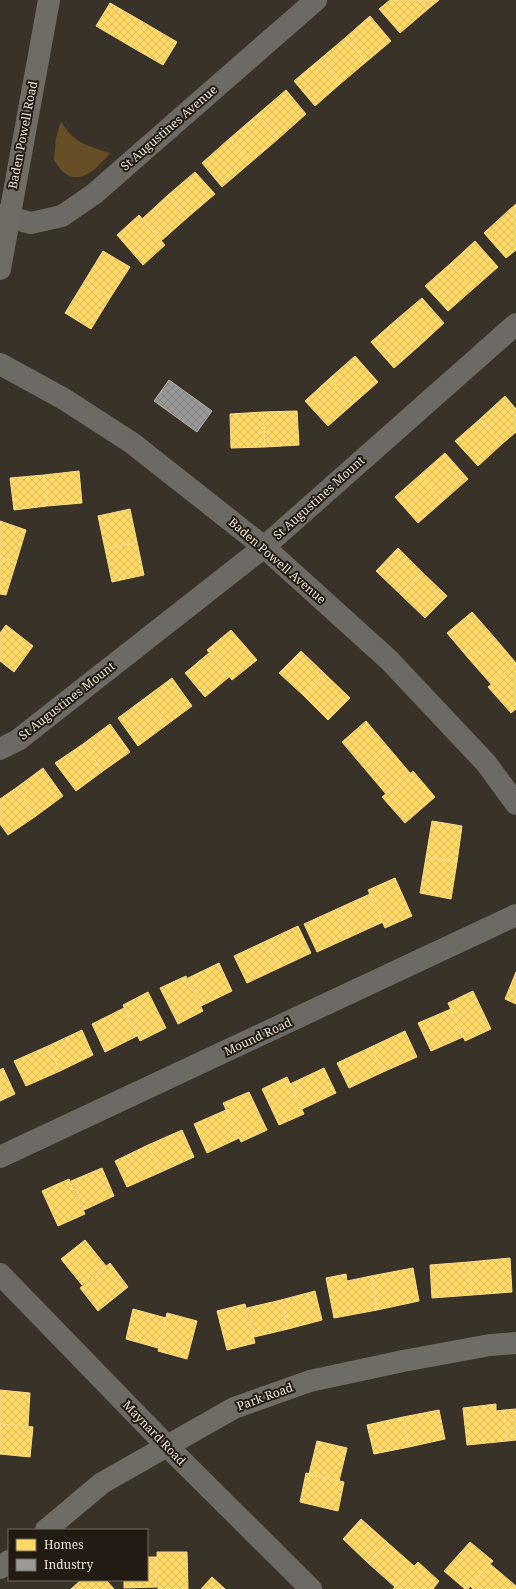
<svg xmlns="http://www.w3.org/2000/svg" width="516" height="1589" font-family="'Noto Serif',serif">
<defs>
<pattern id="homes-cross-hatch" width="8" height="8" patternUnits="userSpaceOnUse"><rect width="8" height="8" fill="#ffd966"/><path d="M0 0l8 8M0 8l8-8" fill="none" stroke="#dabb5f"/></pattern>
<pattern id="industry-cross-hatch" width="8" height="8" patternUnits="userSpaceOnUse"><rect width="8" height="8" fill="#999"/><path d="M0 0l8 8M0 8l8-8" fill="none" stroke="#80807f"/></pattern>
</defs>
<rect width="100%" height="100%" fill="#383228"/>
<path fill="#664e26" d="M61,121C73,143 88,146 110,153C107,158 101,162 97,167C79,183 66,180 54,160L56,138Z"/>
<path fill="url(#homes-cross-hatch)" stroke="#f9dc88" d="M390,0H420L428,9L400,33L379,9Z
M420,0H439L428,9Z
M110,3L143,22L130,46L96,26Z
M370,16L391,41L366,62L345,38Z
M143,22L177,42L163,65L130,46Z
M345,38L366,62L340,84L319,60Z
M319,60L340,84L315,106L294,81Z
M286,90L306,114L278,139L258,114Z
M258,114L278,139L250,163L229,139Z
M229,139L250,163L222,187L202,163Z
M195,172L215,194L188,217L168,195Z
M168,195L188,217L161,241L142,219Z
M516,204V219L509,210Z
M509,210L516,219V250L506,258L484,233Z
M139,215L165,245L143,265L117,235Z
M475,241L498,267L473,289L450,264Z
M103,251L130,267L110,298L84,282Z
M450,264L473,289L448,311L425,286Z
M84,282L110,298L91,329L65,313Z
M422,298L444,323L419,346L396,320Z
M396,320L419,346L394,368L371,342Z
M355,356L378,382L353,404L330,378Z
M330,378L353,404L328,426L305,401Z
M505,396L516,409V432L502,444L480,419Z
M297,411L299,445L265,447L263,412Z
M263,412L265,447L231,448L230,414Z
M480,419L502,444L478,466L455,441Z
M445,453L468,479L443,501L420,475Z
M79,471L82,503L47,506L44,475Z
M44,475L47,506L14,510L10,478Z
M420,475L443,501L418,523L395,497Z
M130,509L137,542L105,549L98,516Z
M0,521L26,530L16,563L0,557Z
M137,542L144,575L112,582L105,549Z
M398,548L422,572L401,595L376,571Z
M0,557L16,563L6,595L0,594Z
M422,572L447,596L425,618L401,595Z
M472,612L494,637L469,659L447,633Z
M6,625L33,646L14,672L0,661V633Z
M231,630L257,660L232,680L207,650Z
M494,637L516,663L491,684L469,659Z
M301,651L325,674L304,696L279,673Z
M209,653L229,677L205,697L185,673Z
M516,663V709L511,713L488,687Z
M325,674L350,698L328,720L304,696Z
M172,678L192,706L165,726L145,698Z
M145,698L165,726L138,746L118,718Z
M366,721L388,747L364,768L342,742Z
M110,724L130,752L103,771L83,744Z
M83,744L103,771L76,791L55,763Z
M388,747L410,773L386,794L364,768Z
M43,768L63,796L36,816L16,788Z
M413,771L435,797L405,823L382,797Z
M16,788L36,816L8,835L0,824V799Z
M432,821L462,826L457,862L426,857Z
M426,857L457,862L451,899L420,893Z
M395,878L412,916L385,928L368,890Z
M370,894L383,922L350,937L337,909Z
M337,909L350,937L317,952L304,924Z
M298,926L311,953L279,968L266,941Z
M266,941L279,968L247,983L234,956Z
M219,963L232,991L201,1006L188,978Z
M516,972V1004L505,999Z
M186,976L203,1011L178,1024L160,988Z
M473,991L491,1029L465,1041L448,1003Z
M148,992L166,1028L140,1041L123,1005Z
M124,1008L137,1036L105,1052L92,1024Z
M451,1009L463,1037L431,1051L418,1023Z
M82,1030L93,1055L60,1071L48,1046Z
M405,1031L417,1057L383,1072L371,1047Z
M48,1046L60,1071L26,1086L14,1061Z
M371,1047L383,1072L349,1088L337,1063Z
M3,1068L15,1094L0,1101V1070Z
M324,1068L336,1093L302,1109L290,1084Z
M287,1077L304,1114L279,1125L262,1089Z
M249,1092L267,1130L241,1142L223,1103Z
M226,1110L239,1138L207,1153L194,1124Z
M182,1130L194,1157L161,1172L148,1145Z
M148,1145L161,1172L127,1187L115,1161Z
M102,1168L114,1196L84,1210L71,1181Z
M69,1179L85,1214L58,1226L42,1191Z
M85,1240L106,1266L82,1285L61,1259Z
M510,1258L512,1292L472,1295L469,1262Z
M469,1262L472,1295L432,1298L430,1265Z
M110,1263L128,1287L98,1311L80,1288Z
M413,1268L419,1301L377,1310L371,1276Z
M346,1274L347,1281L371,1276L377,1310L334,1318L326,1278Z
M315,1291L322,1320L288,1329L281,1300Z
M281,1300L288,1329L254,1337L247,1308Z
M245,1304L255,1343L227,1350L217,1311Z
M133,1309L166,1318L158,1348L126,1339Z
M167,1313L197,1321L187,1359L158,1351Z
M0,1390L30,1393L28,1426L0,1424Z
M496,1404V1411L504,1410L507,1441L467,1445L463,1408Z
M516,1409V1440L507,1441L504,1410Z
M439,1410L445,1439L409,1447L403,1417Z
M403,1417L409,1447L374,1454L367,1425Z
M0,1424L33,1427L30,1457L0,1454Z
M317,1441L347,1448L339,1481L309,1474Z
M306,1473L344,1482L338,1511L300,1502Z
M361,1519L388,1543L368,1563L343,1539Z
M470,1542L493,1561L468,1589H465L444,1571Z
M388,1543L414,1566L395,1587L368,1563Z
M157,1552H187L188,1589H158Z
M147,1557H157V1587L124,1588V1580H147Z
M418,1562L439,1581L433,1589H393Z
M490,1564L516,1586V1589H473L470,1586Z
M212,1577L225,1589H201Z
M81,1580H106L114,1589H71Z"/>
<path fill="url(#industry-cross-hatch)" stroke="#b2b0ac" d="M169,380L212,411L197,432L154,401Z"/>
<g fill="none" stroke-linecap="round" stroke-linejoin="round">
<path stroke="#6d6a66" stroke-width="22" d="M0,215L31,223L62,216L94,194L316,0
M0,364L64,399L132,443L264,547L389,660L486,763L516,804
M0,749L18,740L264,547L516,324
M0,1157L516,915
M0,1274L166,1445L311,1589"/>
<path stroke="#6f6c66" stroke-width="22" d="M0,269L49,0
M46,1530L102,1483L234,1408L310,1381L403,1361L490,1345L516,1343
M0,1568L9,1561"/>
</g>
<g text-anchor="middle" stroke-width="4" stroke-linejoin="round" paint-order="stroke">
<g font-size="12" fill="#ece4d9" stroke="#211b13">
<text transform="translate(169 128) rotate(-41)" y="4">St Augustines Avenue</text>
<text transform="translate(23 135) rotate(-79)" y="4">Baden Powell Road</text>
<text transform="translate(319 498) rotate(-42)" y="4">St Augustines Mount</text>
<text transform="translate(277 561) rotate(41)" y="4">Baden Powell Avenue</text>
<text transform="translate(67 701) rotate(-38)" y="4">St Augustines Mount</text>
<text transform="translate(258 1037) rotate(-25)" y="4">Mound Road</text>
<text transform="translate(265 1397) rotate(-20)" y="4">Park Road</text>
<text transform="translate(154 1433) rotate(46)" y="4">Maynard Road</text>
</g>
</g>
<rect x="8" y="1529" width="140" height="52" fill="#211b13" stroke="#726b62"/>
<rect x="16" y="1539" width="20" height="12" fill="#ffd966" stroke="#726b62"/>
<text x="44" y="1549" font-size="12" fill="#ece4d9">Homes</text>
<rect x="16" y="1559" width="20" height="12" fill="#999999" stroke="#726b62"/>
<text x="44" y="1569" font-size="12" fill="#ece4d9">Industry</text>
</svg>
